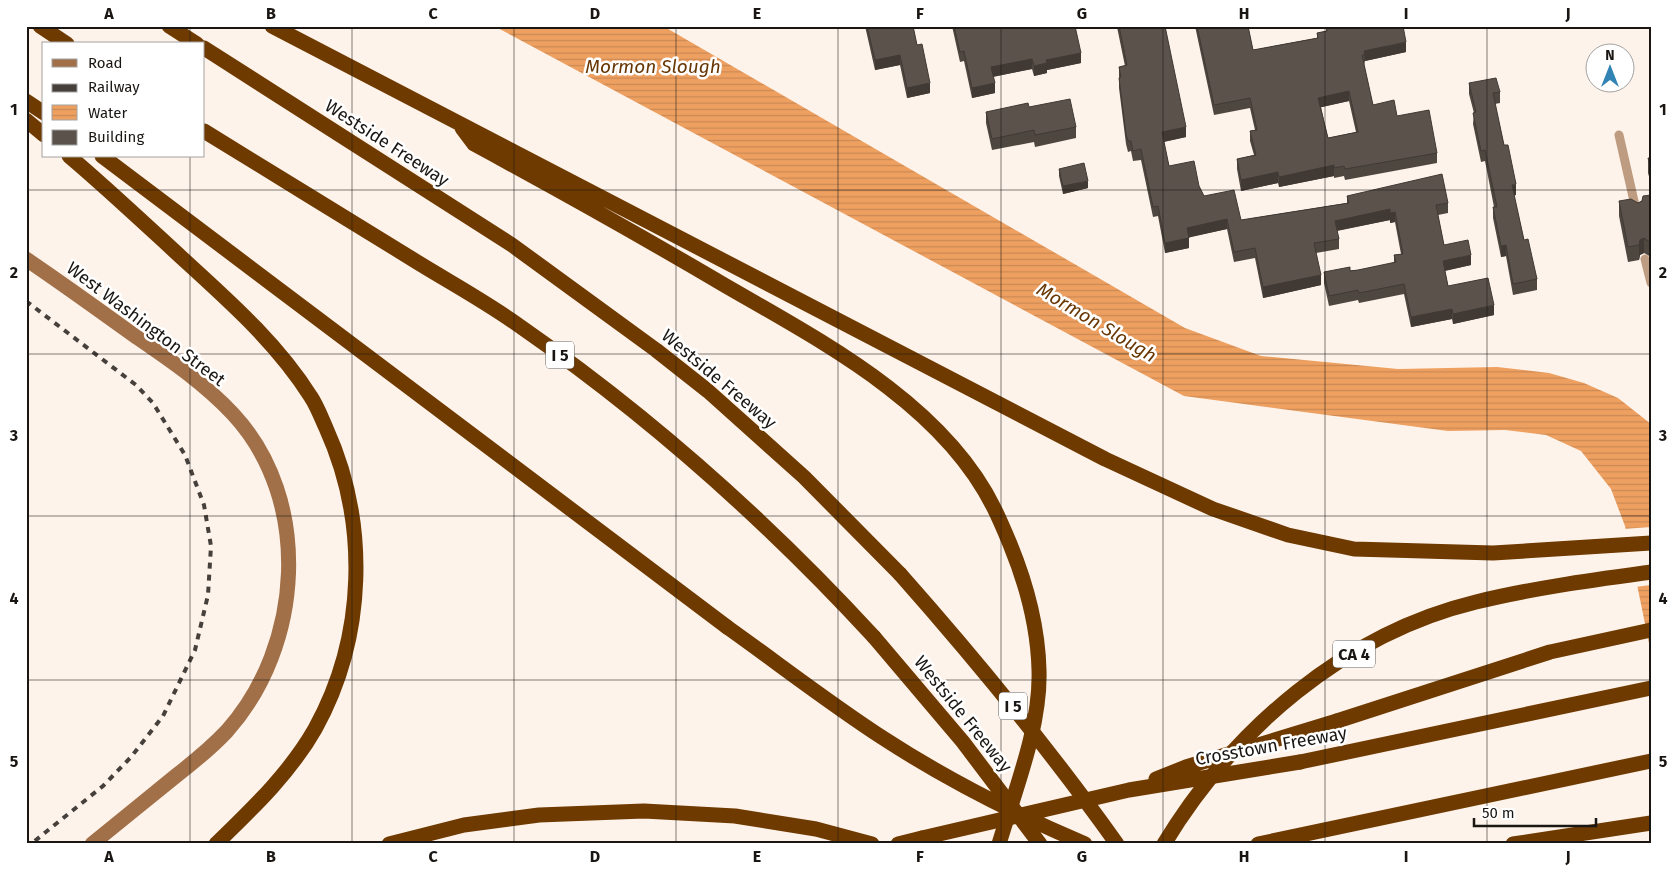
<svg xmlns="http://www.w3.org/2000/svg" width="1677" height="870" font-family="'Fira Sans',sans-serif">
<defs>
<pattern id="water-rules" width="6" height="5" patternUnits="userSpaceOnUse" patternTransform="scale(1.25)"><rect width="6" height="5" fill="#eea061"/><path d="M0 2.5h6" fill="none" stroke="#cc8953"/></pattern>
</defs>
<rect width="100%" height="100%" fill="#fef3ea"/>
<path fill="url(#water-rules)" d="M494,26H663L1185,328L1261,356L1398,369L1497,367L1549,373L1584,383L1618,398L1651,424V653L1625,526L1611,489L1581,451L1546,435L1505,430L1448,431L1184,396Z"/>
<path fill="#fef3ea" d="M1651,527V585L1635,587L1623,529Z"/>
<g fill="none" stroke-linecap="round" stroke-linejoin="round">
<path stroke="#be9c82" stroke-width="9" d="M1619,135L1636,210
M1645,259L1651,283"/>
<path stroke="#a17049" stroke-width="15" d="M26,259C63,284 99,310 135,336C170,360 204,383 233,414C313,500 303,646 227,731C212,747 195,761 177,775C149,798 120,821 92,844"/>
<path stroke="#6f3a00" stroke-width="15" d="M40,26L67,44
M169,26L197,44
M272,26L1105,459L1213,509L1288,535L1354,549L1493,553L1651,543
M204,48L512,245L656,350L708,391L804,477L900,574
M26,101L44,113
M26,120L44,135
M462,128L474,144C559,190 643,237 726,286C821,341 943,404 994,508C1000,520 1005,532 1010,544C1026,583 1038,628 1039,670C1041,726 1015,790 999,844
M204,131C275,175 346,218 417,262C451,283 488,303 521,327C649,416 768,522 874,637
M69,156C108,189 145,224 182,258C229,301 277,343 311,397C317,406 321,417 326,428C369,523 366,637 315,729C290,773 252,809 216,844
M102,156L727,627
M1337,721L1550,652L1651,630
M1300,762L1651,688
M389,844L464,825L539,815L644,811L735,816L816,829L872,844
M898,844L922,838
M1164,844C1233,730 1344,634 1476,602C1533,588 1593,580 1651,572
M1258,844L1651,761
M1513,844L1651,823"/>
<path stroke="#46403c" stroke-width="4" stroke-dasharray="6 6" stroke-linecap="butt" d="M26,301L136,385L153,403L185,455L204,505L211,546L208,595L195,650L163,716L131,757L103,786L31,844"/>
<path stroke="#6f3a00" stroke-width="15" d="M900,574C977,661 1050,750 1117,844
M727,627C779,664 829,703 883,738C946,779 1015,814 1085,844
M874,637L963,742L1040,844
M1156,779L1186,767L1337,721
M922,838L1129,790L1300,762"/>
</g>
<path fill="#4e4740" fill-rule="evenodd" d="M865,26H913L917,45L930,93L907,98L900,65L875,70Z
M952,26H1075L1081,63L1047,70V73L1034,76L1032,69L993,77L995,93L972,98L964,61L960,62Z
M1112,26H1165L1186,137L1164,142L1169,166L1199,186L1204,196L1241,220L1347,203V196L1448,203V213L1438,215L1444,245L1471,265L1445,271L1448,286L1494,315L1453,324L1452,319L1411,327L1404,294L1359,303L1358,300L1329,306L1324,283V272L1358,270L1394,263V255L1401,254L1395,222L1390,223V220L1337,231L1339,239V249L1316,253L1321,285L1263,298L1255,258L1234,262L1227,229L1189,237V248L1165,253L1158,216L1153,217L1141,160L1133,161L1131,151L1128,152L1126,144L1119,88V67L1125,66L1117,27L1113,28Z
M1195,26H1248L1253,50L1317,38V33L1326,31V27L1406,52L1365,61L1364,65L1373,105L1397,116L1437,153V163L1345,180L1344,176L1334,178V176L1279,187L1278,183L1241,191L1237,169V159L1254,155L1250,141V131L1255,130L1250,108L1214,115ZM1349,101L1356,132L1328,138L1321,107Z
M1469,83L1500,92V103L1495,104L1504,145L1516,195H1514L1524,240L1537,279V290L1513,295L1506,256L1501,257L1493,218V207H1494L1485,161L1481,162L1473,124L1474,113L1469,94Z
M1029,107L1076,127V138L1035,147L1034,142L992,150L986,123V112Z
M1648,158H1651V184L1648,173Z
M1059,169L1088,188L1063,194L1059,176Z
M1651,195V257L1644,253L1640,255L1639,260L1628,262L1619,216V201L1638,203Z"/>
<path fill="#403934" d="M1406,42V52L1365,61L1364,51Z
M1081,53V63L1047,70V73L1034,76V66L1046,60Z
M900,55V65L875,70V60Z
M1032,59V69L991,77V67Z
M930,83V93L907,98V88Z
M995,83V93L972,98V88Z
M1349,91V101L1318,108V98Z
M1186,127V137L1162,142V132Z
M1334,165V176L1279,187V177Z
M1278,172V183L1241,191V180Z
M1088,181V188L1063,194V186Z
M1516,184V195L1512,196V185Z
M1390,209V220L1335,231V221Z
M1395,212V222L1390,223V213Z
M1227,219V229L1187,238V228Z
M1189,238V248L1165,253V243Z
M1644,238V253L1640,255L1639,260V245L1640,240Z
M1506,245V256L1501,257V246Z
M1471,255V265L1443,271V261Z
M1321,275V285L1263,298V287Z
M1494,305V315L1453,324V314Z
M1452,309V319L1411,327V317Z"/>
<path fill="#5b524b" stroke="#403934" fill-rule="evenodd" d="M867,26H913L917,45L922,44L930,83L907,88L900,55L875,60Z
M954,26H1075L1081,53L1046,60L1047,63L1034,66L1032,59L991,67L995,83L972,88L964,51L960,52Z
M1119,26H1165L1186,127L1162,132L1169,166L1194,161L1199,186L1204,196L1234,190L1241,220L1349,203L1347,196L1442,174L1448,203L1436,205L1444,245L1468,240L1471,255L1443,261L1448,286L1488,278L1494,305L1453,314L1452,309L1411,317L1404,284L1359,293L1358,290L1329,296L1324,272L1350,267V271L1358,270L1396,262L1394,255L1403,254L1395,212L1390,213V209L1335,221L1339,239L1314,243L1321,275L1263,287L1255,248L1234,252L1227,219L1187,228L1189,238L1165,243L1158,206L1153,207L1141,149L1133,151L1131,141H1128L1126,134L1119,78L1121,77L1119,67L1127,65Z
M1197,26H1248L1253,50L1318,38L1317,33L1327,31L1326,27L1329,26H1403L1406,42L1364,51L1365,55H1362L1373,105L1394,100L1397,116L1429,110L1437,153L1345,169L1344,166L1334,168V165L1279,177L1278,172L1241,180L1237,159L1256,155L1250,131L1257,130L1250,98L1214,105ZM1349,91L1358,132L1328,138L1318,98Z
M1496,78L1500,92L1493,93L1504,145H1508L1516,184L1512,185L1524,240L1528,239L1537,279L1513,284L1506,245L1501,246L1493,207H1497L1485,150L1481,151L1473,113L1476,112L1469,83Z
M1070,99L1076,127L1035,135L1034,130L992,139L986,112L1028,103L1029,107Z
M1648,158H1651V169Z
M1084,163L1088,181L1063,186L1059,169Z
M1651,195V243L1644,238L1640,240L1639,245L1628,247L1619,201L1631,199L1638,203L1642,201L1643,196Z"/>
<path fill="none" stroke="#1a1613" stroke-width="1" stroke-opacity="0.55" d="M190,26V44M352,26V844M514,26V844M676,26V844M838,26V844M1001,26V844M1163,26V844M1325,26V844M1487,26V844M190,156V844M26,190H1651M26,354H1651M26,516H1651M26,680H1651"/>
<g text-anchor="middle" stroke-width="5" stroke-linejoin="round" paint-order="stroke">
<g fill="#fff" stroke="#5f5c5a" stroke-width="1">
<rect x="546" y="341.5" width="28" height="27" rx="4"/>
<rect x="1333" y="640.5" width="42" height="27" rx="4"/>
<rect x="999" y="692.5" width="28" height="27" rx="4"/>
</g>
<g font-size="16" font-weight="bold" fill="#1a1613">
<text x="560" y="361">I 5</text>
<text x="1354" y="660">CA 4</text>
<text x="1013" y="712">I 5</text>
</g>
<g font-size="18" fill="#1a1613" stroke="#fff">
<text transform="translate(387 143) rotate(33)" y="6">Westside Freeway</text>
<text transform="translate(146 324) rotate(37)" y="6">West Washington Street</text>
<text transform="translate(719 379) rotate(40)" y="6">Westside Freeway</text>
<text transform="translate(963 714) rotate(51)" y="6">Westside Freeway</text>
<text transform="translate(1271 746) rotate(-10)" y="6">Crosstown Freeway</text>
</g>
<g font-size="19" font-style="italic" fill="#683703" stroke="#fff">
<text x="653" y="73">Mormon Slough</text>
<text transform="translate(1097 322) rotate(31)" y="7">Mormon Slough</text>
</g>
</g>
<rect width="1677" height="870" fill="none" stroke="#ffffff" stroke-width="55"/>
<rect x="42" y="42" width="162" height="115" fill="#ffffff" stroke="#a3a2a1"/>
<rect x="52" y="59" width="25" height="8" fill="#a17049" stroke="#a3a2a1"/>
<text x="88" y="68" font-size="15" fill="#1a1613">Road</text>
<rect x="52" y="84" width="25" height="8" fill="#46403c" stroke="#a3a2a1"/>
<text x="88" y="92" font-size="15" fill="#1a1613">Railway</text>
<rect x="52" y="105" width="25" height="15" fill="url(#water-rules)" stroke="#a3a2a1"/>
<text x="88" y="118" font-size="15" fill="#1a1613">Water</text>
<rect x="52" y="130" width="25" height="15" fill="#5b524b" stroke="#a3a2a1"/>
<text x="88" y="142" font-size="15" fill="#1a1613">Building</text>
<g transform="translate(1610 68)"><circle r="24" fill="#ffffff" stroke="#a3a2a1"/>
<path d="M0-4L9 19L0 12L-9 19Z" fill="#3083b3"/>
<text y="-8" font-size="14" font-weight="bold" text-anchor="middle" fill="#1a1613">N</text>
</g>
<path d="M1474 818v8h122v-8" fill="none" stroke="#1a1613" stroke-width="2.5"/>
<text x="1482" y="818" font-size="15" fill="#1a1613" stroke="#ffffff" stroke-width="4" paint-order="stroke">50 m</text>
<rect x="28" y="28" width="1622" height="814" fill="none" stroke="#1a1613" stroke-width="2"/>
<g font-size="16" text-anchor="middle" font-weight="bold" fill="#1a1613">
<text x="109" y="19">A</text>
<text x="271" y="19">B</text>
<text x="433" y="19">C</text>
<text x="595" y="19">D</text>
<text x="757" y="19">E</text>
<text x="920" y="19">F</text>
<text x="1082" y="19">G</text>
<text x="1244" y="19">H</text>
<text x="1406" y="19">I</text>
<text x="1568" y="19">J</text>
<text x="14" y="115">1</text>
<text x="1663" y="115">1</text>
<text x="14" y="278">2</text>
<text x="1663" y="278">2</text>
<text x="14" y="441">3</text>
<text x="1663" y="441">3</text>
<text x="14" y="604">4</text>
<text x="1663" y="604">4</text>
<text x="14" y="767">5</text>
<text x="1663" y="767">5</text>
<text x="109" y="862">A</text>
<text x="271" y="862">B</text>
<text x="433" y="862">C</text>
<text x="595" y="862">D</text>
<text x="757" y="862">E</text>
<text x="920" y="862">F</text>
<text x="1082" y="862">G</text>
<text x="1244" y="862">H</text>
<text x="1406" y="862">I</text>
<text x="1568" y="862">J</text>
</g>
</svg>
